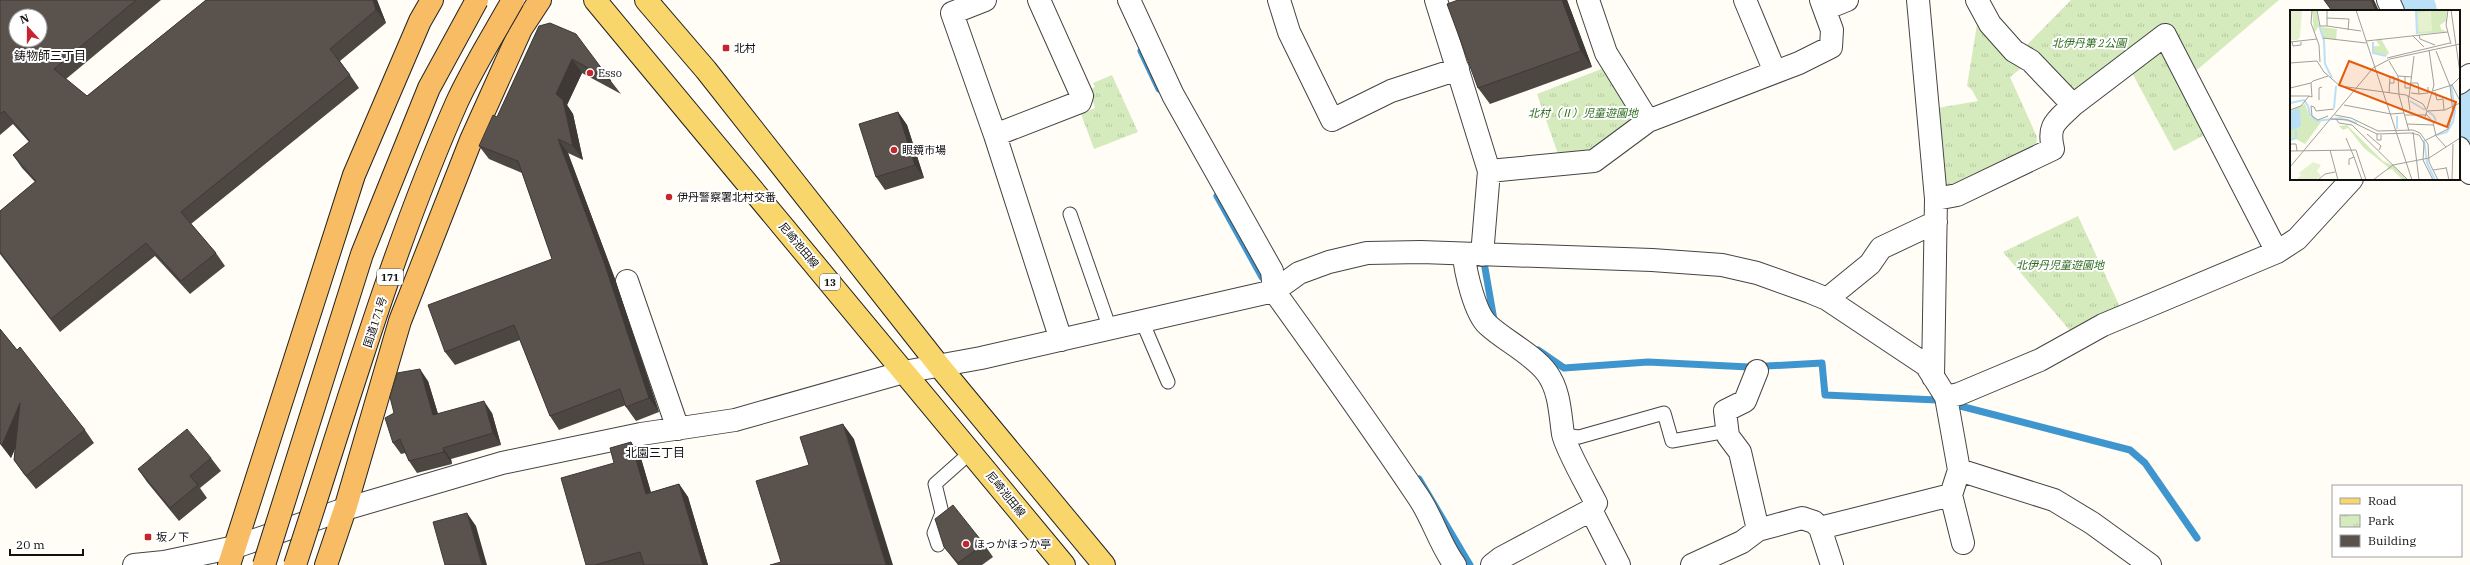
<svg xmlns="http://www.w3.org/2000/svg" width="2470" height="565" font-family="'IBM Plex Serif','Noto Sans JP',serif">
<defs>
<pattern id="park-tufts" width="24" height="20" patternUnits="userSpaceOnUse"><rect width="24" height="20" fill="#d5ebbd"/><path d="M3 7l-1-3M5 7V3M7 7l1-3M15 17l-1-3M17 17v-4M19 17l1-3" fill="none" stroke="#b6c8a1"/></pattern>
</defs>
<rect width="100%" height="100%" fill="#fffdf5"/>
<path fill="url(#park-tufts)" d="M2071,0H2279L2191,75L2212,131L2174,151L2130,69L2073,102L2025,65L2010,77L2037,137L2036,147L1960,185H1941L1932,109L1978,101L1972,90L1967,86L1978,18L2022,50Z
M1604,68L1631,112L1628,128L1584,154H1558L1537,94Z
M1112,75L1138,132L1094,149L1081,114L1095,108L1089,90L1095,87L1093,83Z
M2078,216L2121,309L2072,333L2003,252Z"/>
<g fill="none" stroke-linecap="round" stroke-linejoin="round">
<path stroke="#3f96cf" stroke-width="7" d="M1141,51L1159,89
M1217,196L1262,277L1269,283
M1485,268L1494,320
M1538,350L1564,368L1648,362L1749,367L1822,363L1825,395L1937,400L2130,450L2145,463L2197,538
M1419,479L1470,565"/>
<path stroke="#b9e0f7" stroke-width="44" d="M2409,0L2415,11
M2459,103L2470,127"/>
<defs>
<path id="service" d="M1070,214L1110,329
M1142,321L1168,382
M1563,435L1579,437L1664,413L1672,441L1727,431
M938,545L934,533L942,513L935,484L971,452"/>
<path id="minor" d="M985,0L952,13L995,135L1061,340
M1129,0L1173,95L1272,271L1274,291C1323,359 1372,428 1419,498C1433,519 1440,545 1455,565
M1279,0L1289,32L1332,120L1391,91L1458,69
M1436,0L1489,171L1482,255
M1745,0L1775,72
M1918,0L1936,199L1933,377
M1977,0L1990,24L2014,51L2031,61L2073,105L2165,35L2277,252
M2388,0L2393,11
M1825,9L1847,0
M2459,83L2470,75
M1648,121L1799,63L1831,47L1832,30L1821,0
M995,135L1080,102L1082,96L1039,0
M2459,148L2470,173
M1489,171L1594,161L1648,121L1606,53L1588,0
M1936,199L1957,195L2053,149C2047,124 2057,121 2073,105
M1464,254C1465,271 1475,314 1488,325C1505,341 1533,354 1547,373C1560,391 1560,414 1563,434C1566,449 1588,487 1596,503L1591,510
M627,281L678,429
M1827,299L1870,264L1881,248L1936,222
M1757,371L1745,401L1725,411L1728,436L1740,452L1758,530
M1946,397L1959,394L2040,360L2103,325L2277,252L2297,239L2352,179
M1959,470L2054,500L2092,523L2150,565
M345,509L502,463L641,434L735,420L904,372L981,358L1274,291L1299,273L1329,262L1367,253L1421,252L1652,260L1722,265L1757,273L1810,292L1827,299L1926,365L1946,397L1959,470L1951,495L1963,543
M1820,528L1832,565
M1492,565L1501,558L1591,510L1619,565
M1692,565L1742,542L1758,530L1802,518L1814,522L1820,528L1951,495"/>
<path id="tertiary" d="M134,565L164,562L235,547L345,509"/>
<path id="primary" d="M595,0L1064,565
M646,0L706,70L940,367L1104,565"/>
<path id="trunk" d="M229,565L354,175L420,21L432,0
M326,565L345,509L400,321L471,140L521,29L540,0"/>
</defs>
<use href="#service" stroke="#444" stroke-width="15"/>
<use href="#minor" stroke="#444" stroke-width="24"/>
<use href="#tertiary" stroke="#444" stroke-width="24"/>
<use href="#primary" stroke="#222" stroke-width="24"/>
<use href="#trunk" stroke="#222" stroke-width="24"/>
<use href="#service" stroke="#fff" stroke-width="13"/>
<use href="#minor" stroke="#fff" stroke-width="22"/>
<use href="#tertiary" stroke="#fff" stroke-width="22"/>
<use href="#primary" stroke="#f9d66b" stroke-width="22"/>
<use href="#trunk" stroke="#f7bc64" stroke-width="22"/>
<defs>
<path id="trunk-bridge" d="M264,565L362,254L429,88L477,0
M295,565C346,410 391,251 457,102C473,67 494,34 513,0"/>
</defs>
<use href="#trunk-bridge" stroke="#222" stroke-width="24" stroke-linecap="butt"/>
<use href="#trunk-bridge" stroke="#f7bc64" stroke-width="22"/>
</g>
<path fill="#4d4742" d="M0,0H161L66,79L87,96L206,0H377L386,23L340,61L350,75L359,88L191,224L216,253L225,266L190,294L155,256L60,332L0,254V211L35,182L22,168L13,155L29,142L13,124L0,135Z
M1458,0H1567L1592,67L1490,104L1478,88Z
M539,26L611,81L621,94L582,73L567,105L573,114L583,160L568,153L615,279L659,412L636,421L626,407V405L559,430L550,416L520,340L455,365L445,352L552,259L522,173L489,159L479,146L497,117Z
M898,112L907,125L924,178L885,190L876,177Z
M0,329L17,350L85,430L94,443L36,489L23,473L14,460L15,449L11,458L0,444Z
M428,381L438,414L492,413L501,445L451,459L452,464L417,473L409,461L405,453L401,454L393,443L394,413Z
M631,442L640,455L651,492L679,484L688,497L708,565H586L614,463Z
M211,458L221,471L200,488L207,498L179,521L147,482L138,469Z
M984,544L993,557L982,565H958L944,547Z"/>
<path fill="#3f3936" d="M373,0H377L386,23L376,10Z
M1562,0H1567L1592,67L1581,51Z
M2371,0H2374L2379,11H2376Z
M572,59L582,73L567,105L573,114L583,160L573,146L556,94Z
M898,112L907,125L924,178L915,165Z
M558,139L568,153L615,279L659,412L649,398Z
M420,369L428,381L442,427L433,415Z
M484,401L492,413L501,445L493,433Z
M20,403L29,416L11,458L2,445Z
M843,424L854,439L893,565H886Z
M631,442L640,455L655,507L646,494Z
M443,448L451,459L452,464L444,452Z
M679,484L688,497L708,565H703Z
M467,513L476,526L487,565H482Z"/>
<path fill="#5a524d" stroke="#3f3936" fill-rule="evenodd" d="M0,0H136L54,69L87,96L206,0H373L376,10L330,49L350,75L181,212L216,253L181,281L146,243L51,319L0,252V211L36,181L13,155L30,141L4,111L0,114ZM16,16H40V40H16Z
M1458,0H1562L1581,51L1478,88L1447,4Z
M2324,0H2371L2376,11H2332Z
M550,23L576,34L611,81L572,59L556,94L563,100L573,146L558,139L605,265L649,398L626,407L620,389L550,416L514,325L445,352L428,305L552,259L518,161L479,146L493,115L497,117L539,26Z
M898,112L915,165L876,177L859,124Z
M0,329L17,350L20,347L85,430L26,476L14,460L20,403L2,445L0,443Z
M420,369L433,415L484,401L493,433L443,448L444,452L409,461L400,439L393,443L385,418L394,413L390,397L397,373Z
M843,424L886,565H770L781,562L756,481L809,465L800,437Z
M187,429L211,458L190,476L198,485L170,508L138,469Z
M631,442L646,494L679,484L703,565H644L640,552L595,565H586L561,478L614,463L610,448Z
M953,505L984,544L958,563L944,547L935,519Z
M467,513L482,565H445L433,522Z"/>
<g fill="#c4262e" stroke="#fff" stroke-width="1.5">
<rect x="722" y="44" width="8" height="8" rx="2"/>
<circle cx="590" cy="73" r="4"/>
<circle cx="894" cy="150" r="4"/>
<circle cx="669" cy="197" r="4"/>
<rect x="144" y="533" width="8" height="8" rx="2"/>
<circle cx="966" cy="544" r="4"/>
</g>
<g text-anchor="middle" stroke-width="4" stroke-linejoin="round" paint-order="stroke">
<g fill="#fff" stroke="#585858" stroke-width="1">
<rect x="377" y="269" width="26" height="16" rx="3"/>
<rect x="820" y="274" width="20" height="16" rx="3"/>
</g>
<g font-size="10" font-weight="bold" fill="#111">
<text x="390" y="281">171</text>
<text x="830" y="286">13</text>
</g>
<g font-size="11" font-style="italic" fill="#2f6b1f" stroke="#fff">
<text x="2089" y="47">北伊丹第 2公園</text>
<text x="1583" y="117">北村（Ⅱ）児童遊園地</text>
<text x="2060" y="269">北伊丹児童遊園地</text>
</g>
<g font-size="11" fill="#111" stroke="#fff" text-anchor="start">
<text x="734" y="52">北村</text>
<text x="598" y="77">Esso</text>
<text x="902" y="154">眼鏡市場</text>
<text x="677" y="201">伊丹警察署北村交番</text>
<text x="156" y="541">坂ノ下</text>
<text x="974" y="548">ほっかほっか亭</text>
</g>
<g font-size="11" fill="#111" stroke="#fff">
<text transform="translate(799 245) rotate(50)" y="4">尼崎池田線</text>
<text transform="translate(375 322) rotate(-72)" y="4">国道171号</text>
<text transform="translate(1006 494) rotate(51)" y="4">尼崎池田線</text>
</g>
<g font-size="12" fill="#111" stroke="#fff">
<text x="50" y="60">鋳物師三丁目</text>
<text x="655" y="457">北園三丁目</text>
</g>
</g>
<g transform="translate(2290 10)">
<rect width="170" height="170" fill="#fffdf5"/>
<path d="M22,0H27L29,16L24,23ZM127,0H157L156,11L150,15L151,19L157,22L128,24ZM31,17L47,19L46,30L33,28ZM91,29L99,43L96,46L83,43V36H90L86,30ZM15,94L20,107L31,112L15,134L6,129L0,131V100ZM57,115L93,151L104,156L118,170H113L102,159L98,160V157L74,138L58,118L53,120L49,116Z" fill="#d5ebbd"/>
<path d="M1,0H12L10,27L7,30H0ZM141,1L142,21L129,22L128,3ZM23,152L31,155L27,161L31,166L26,170H6L11,165L9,163Z" fill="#e6f2cf"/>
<path d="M7,98L10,100L11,116L2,120L0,119V103Z" fill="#b9e0f7"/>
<path fill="none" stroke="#b9e0f7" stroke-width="2" d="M126,0L127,24M29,15L34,31L35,54L42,68M83,32V43L96,46M120,91L135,100M0,93L14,90L18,96L20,105L27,111L50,108L67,113M44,98L46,76M138,101L144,106L146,111M107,106V119M147,125L157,122L163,112L165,101L161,74M0,130L6,128V120M134,130L137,153L145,170"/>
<path fill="none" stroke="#a09f9a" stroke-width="1" d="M22,0L21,13L29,35L30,52M27,0L30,16H37M37,0V16L71,21M49,0H66M66,0L122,170M158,0L156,15L161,34M161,0L170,63M37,8L59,9L58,20M129,25L130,29L145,35M123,26L134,37M33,28L76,33M76,31L158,22M0,32L27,29M2,32L3,36L11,35V32M97,48L160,33M99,51L108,66L122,67M0,53L27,51L34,62L50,76L116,85L133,94L137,101L135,107M108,66L109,85L119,121M115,66V78H121M162,75L170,91M0,78L21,73M143,81L162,75L170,67M145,82L147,90L153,89L154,100M99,83L100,67H104V73H100M121,83L129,84L128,73H121M129,84L138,83V77M0,86H19M118,86L120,100M119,87L124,46M29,90V78L32,77M54,95L101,104L114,103M137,99L144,75L139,40M0,100L11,96L19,86L22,87L21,73L23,71L38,66M137,101L155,100L170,93M136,104L143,112L146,126L156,137M45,105L61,108L88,121L123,120L130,123L138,134L139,152L148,170M114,105H136M38,106L28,110L22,106L21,96L24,97L26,101L44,99M41,109L58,110L87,124L121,123L129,125L134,133L133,150L143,170M46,109L49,113L62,115L118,170M117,114L144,115M123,122L129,170M77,124L91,136L89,140M87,124V130H91V125M56,128L64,147L59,149V155M136,130L158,119L163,103L160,76L146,41M0,134H6L7,141M40,140L48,170M0,141L66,140L76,170M64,147L72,170M0,157L83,58L100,49L170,34M156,157L159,170M143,160L156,158M28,170L35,164L45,162M83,170L103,155L139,148L170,128M162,170L163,134"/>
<path fill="#e8590c" fill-opacity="0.15" stroke="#e8590c" stroke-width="2" d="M59,51L166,92L157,117L49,75Z"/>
<rect width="170" height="170" fill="none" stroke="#111" stroke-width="2"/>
</g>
<rect x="2332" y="485" width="130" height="72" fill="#ffffff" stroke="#a0a0a0"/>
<rect x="2340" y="498" width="20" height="6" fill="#f9d66b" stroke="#a0a0a0"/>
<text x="2368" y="505" font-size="12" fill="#111111">Road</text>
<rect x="2340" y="515" width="20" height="12" fill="url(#park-tufts)" stroke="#a0a0a0"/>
<text x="2368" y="525" font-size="12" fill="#111111">Park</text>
<rect x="2340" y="535" width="20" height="12" fill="#5a524d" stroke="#a0a0a0"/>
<text x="2368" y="545" font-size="12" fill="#111111">Building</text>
<g transform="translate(28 28) rotate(339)"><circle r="19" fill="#ffffff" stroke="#a0a0a0"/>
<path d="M0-3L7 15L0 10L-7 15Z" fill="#c4262e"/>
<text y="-6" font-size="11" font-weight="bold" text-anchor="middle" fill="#111111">N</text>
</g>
<path d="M10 549v6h73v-6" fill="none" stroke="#111111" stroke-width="2"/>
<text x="16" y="549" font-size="12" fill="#111111" stroke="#ffffff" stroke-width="3" paint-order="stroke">20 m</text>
</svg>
